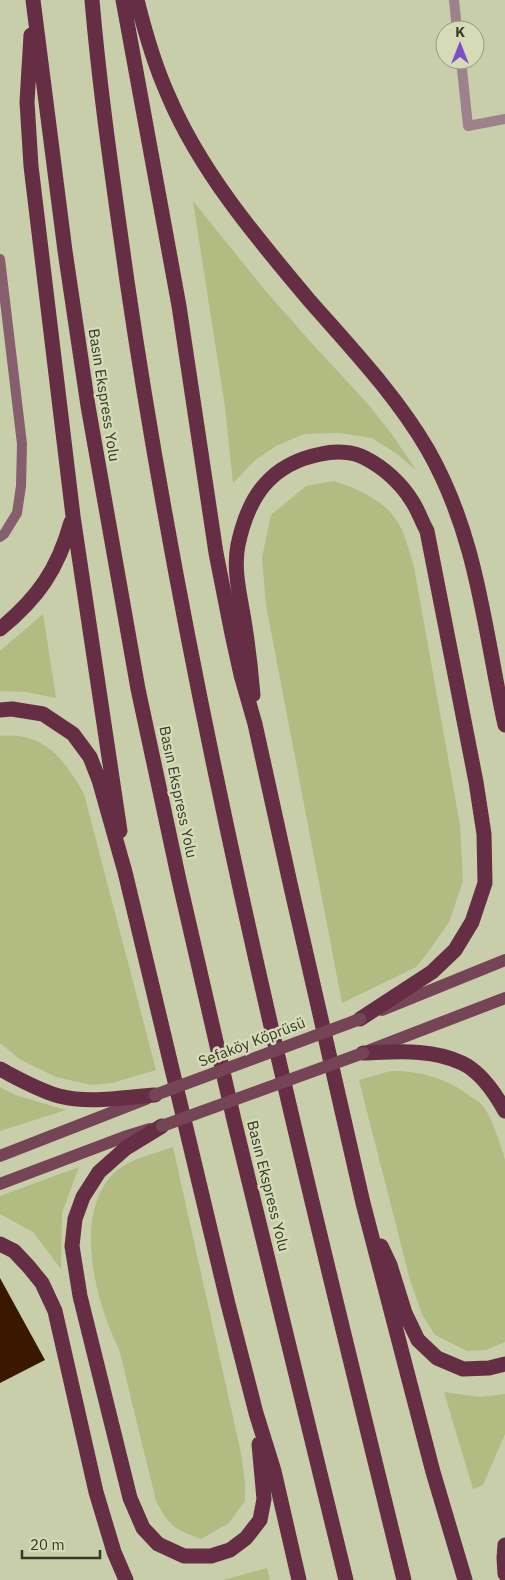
<svg xmlns="http://www.w3.org/2000/svg" width="505" height="1580" font-family="'IBM Plex Sans',sans-serif">
<rect width="100%" height="100%" fill="#c7cea9"/>
<path fill="#b1bb82" d="M193,201L263,288L317,349L367,403L391,433L416,470L397,454L372,438L339,433L304,434L276,446L255,460L233,483L225,407Z
M334,481C361,490 389,502 402,530C407,542 410,555 414,567L460,825L463,881L449,922L429,951L416,967L342,1003L266,605L262,558L271,515L306,486Z
M43,614L56,698L26,692L0,691V651Z
M0,736C45,732 64,759 84,794L156,1070L112,1083L91,1085L56,1077L21,1060L0,1043Z
M391,1071C421,1071 447,1078 471,1097C475,1100 480,1102 483,1106C491,1116 502,1147 505,1160V1342L486,1350L467,1351L435,1335L422,1314L410,1280L359,1080Z
M0,1087L15,1095L66,1110L0,1131Z
M173,1147L241,1453L245,1483V1501L229,1523L201,1539C174,1529 170,1527 156,1501L119,1349C96,1303 72,1215 114,1173C129,1159 154,1154 173,1147Z
M79,1167L62,1213L61,1269L33,1232L0,1214V1196Z
M444,1392L480,1397L505,1394V1434L483,1485L473,1489Z
M267,1568L270,1580H223Z"/>
<path fill="#3a1800" d="M0,1278L45,1360L0,1383Z"/>
<g fill="none" stroke-linecap="round" stroke-linejoin="round">
<path stroke="#9e818b" stroke-width="10" d="M454,0L457,30
M461,60L468,126L505,119"/>
<path stroke="#875e6d" stroke-width="10" d="M0,259L22,444L21,486L17,513L4,534L0,537"/>
<path stroke="#764457" stroke-width="12" d="M382,1010L505,960
M370,1050L505,998
M0,1156L146,1099
M0,1184L124,1137L150,1129"/>
<path stroke="#662e45" stroke-width="15" d="M33,0L65,251L88,406L138,689L179,880L234,1120L346,1580
M92,0C100,94 114,188 127,281C191,720 299,1150 404,1580
M123,0L179,306L216,553L232,634L241,675L255,724L290,883L363,1203L433,1472L465,1580
M137,0C145,32 154,64 168,95C200,171 256,237 309,300C351,348 396,395 428,450C478,538 484,629 505,725
M31,35L27,102L31,166L73,516L120,831
M0,629C38,598 58,569 71,522
M253,695C251,670 248,645 244,620C240,596 233,569 238,545C248,497 270,464 321,454C334,451 353,451 365,458C383,467 401,483 412,501C418,510 422,522 427,531L476,782L484,834L485,883L472,922L455,950L432,972L360,1019
M0,710L12,709L43,714L73,734L90,757L99,780L125,872L228,1304L256,1413L274,1471L299,1580
M363,1053C395,1052 431,1048 462,1063C481,1072 495,1093 505,1111
M0,1069C19,1079 38,1090 59,1096C90,1104 125,1097 155,1095
M162,1126L126,1148L99,1172L83,1197L75,1219L72,1246L80,1296L130,1498L143,1528L158,1544L184,1556H211L230,1550L246,1538L260,1520L264,1499L259,1444
M0,1244L14,1251L29,1267L42,1283L55,1311L96,1492L114,1552L126,1580
M381,1246L390,1265L405,1313L418,1340L437,1358L463,1369L489,1368L505,1364
M505,1545L504,1558L505,1574"/>
<path stroke="#764457" stroke-width="12" d="M155,1095L360,1019
M162,1126L363,1053"/>
</g>
<g text-anchor="middle" stroke-width="5" stroke-linejoin="round" paint-order="stroke">
<g font-size="15" fill="#353829" stroke="#d4dbb6">
<text transform="translate(104 395) rotate(81)" y="5">Basın Ekspress Yolu</text>
<text transform="translate(178 792) rotate(78)" y="5">Basın Ekspress Yolu</text>
<text transform="translate(252 1042) rotate(-21)" y="5">Sefaköy Köprüsü</text>
<text transform="translate(268 1186) rotate(76)" y="5">Basın Ekspress Yolu</text>
</g>
</g>
<g transform="translate(460 45)"><circle r="24" fill="#d4dbb6" stroke="#949a7e"/>
<path d="M0-4L9 19L0 12L-9 19Z" fill="#794ec7"/>
<text y="-8" font-size="14" font-weight="bold" text-anchor="middle" fill="#353829">K</text>
</g>
<path d="M22 1550v8h78v-8" fill="none" stroke="#353829" stroke-width="2.5"/>
<text x="30" y="1550" font-size="15" fill="#353829" stroke="#d4dbb6" stroke-width="4" paint-order="stroke">20 m</text>
</svg>
